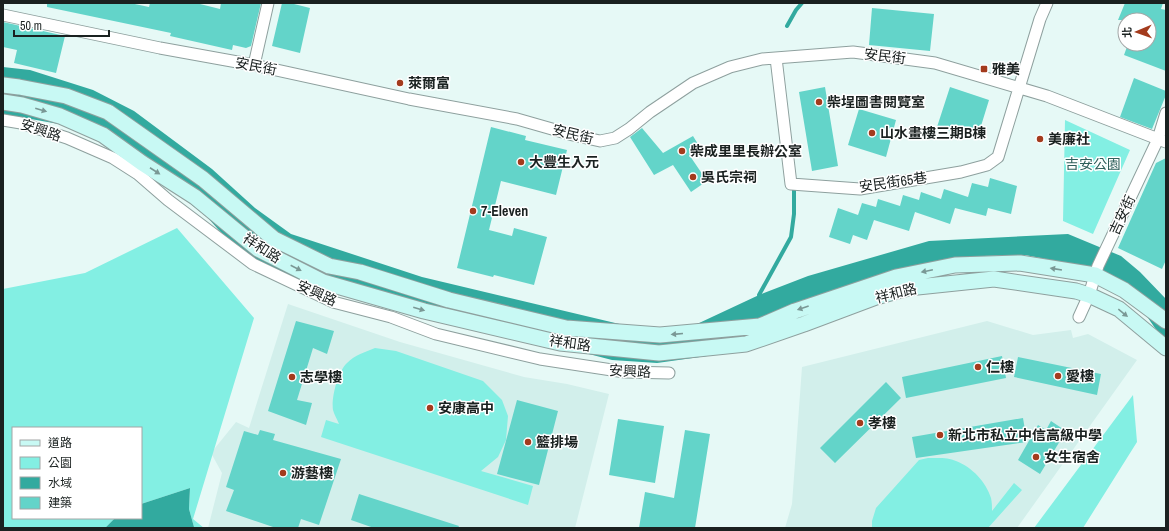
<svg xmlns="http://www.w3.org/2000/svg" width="1169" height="531" font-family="'Archivo Narrow','Noto Sans TC',sans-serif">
<rect width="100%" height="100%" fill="#e6f9f6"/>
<path fill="#d2efeb" d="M288,304L400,342L524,377L567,384L609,394L575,528H208L222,473L211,453L236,422L249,428Z
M987,321L1033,335L1071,330L1073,338L1088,334L1137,360L1017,528H785L792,504L802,367Z"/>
<path fill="#83efe3" d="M1065,120L1130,150L1093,234L1063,221Z
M177,228L254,318L193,519L204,528H191L194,527L189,509L190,488L141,504V428H13V518H115L105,528H3V289L85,273Z
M375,348L396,351L483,381L502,400L508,416L506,440L498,457L481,471L533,486L528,505L321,437L326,420L339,424C337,419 334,414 333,410C331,398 338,371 347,363C355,355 365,352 375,348Z
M1133,395L1137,442L1083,528H1034Z
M928,458C937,458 948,457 956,461C972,467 986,482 991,498C992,502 992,507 992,511L1014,483L1022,490L988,528H872V521L876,508L919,460Z"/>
<path fill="#32aa9f" d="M3,67L30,70L93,90L134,111L212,169L255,208L291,234L422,277L632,327L682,331L759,295L808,276L929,241L1068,234L1121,256L1140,272L1166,299V344L1146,315L1076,265L1025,255L983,256L956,263L788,320L707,356L657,363L612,360L424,311L347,297L261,265L235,248L208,218L162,181L99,140L70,126L3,114Z
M190,488L189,509L194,527L191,528H105L115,518H141V504Z"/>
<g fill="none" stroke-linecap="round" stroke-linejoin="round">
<path stroke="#32aa9f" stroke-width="4" d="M787,26L796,10L802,3
M760,299L759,295L791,237L794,214V190"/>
</g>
<path fill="#63d4c9" d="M47,3H130L149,7L150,3H196L220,9L221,3H261L251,46L246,48L233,45L232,50L170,36L171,33L47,7Z
M282,3H290L310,8L300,53L272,46Z
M1125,3H1163L1161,9L1166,10V71L1124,55L1128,44H1149V20H1118Z
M872,8L934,14L930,51L869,45Z
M3,22L65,36L56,73L14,63L17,50L3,47Z
M1134,78L1166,91V95L1152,129L1120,117Z
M825,87L838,166L812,171L799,92Z
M950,87L989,100L977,139L937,127Z
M859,109L896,120L886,157L848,145Z
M491,127L526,136L525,140L567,150L556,195L501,181L489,230L512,236L514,228L547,237L534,285L494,275L493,277L457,268Z
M642,128L663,153L693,136L701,149L690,156L707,181L691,192L673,165L654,175L630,137Z
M1166,158V260L1162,269L1118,248L1156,163Z
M990,178L1017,186L1011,214L988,208L986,216L955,208L950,224L915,212L909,231L874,220L867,240L853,235L850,244L829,237L838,208L858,215L862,203L876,207L878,199L900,206L903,195L919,200L921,192L941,199L944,189L968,197L972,183L988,187Z
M296,321L334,331L327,354L313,348L297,400L312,403L306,425L268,411Z
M1002,356L1006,378L906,398L902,377Z
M1018,357L1101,374L1097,395L1014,377Z
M886,382L901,398L835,463L820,448Z
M517,400L558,411L539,485L497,474Z
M1023,418L1027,442L916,458L912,437Z
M618,419L664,426L655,483L609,475Z
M1051,421L1066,431L1040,474L1018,460L1038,425L1046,430Z
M260,430L275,434L273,440L341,459L319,525L301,519L298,528H276L226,511L234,490L226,487L244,431L258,435Z
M685,430L710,434L695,528H639L645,492L674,498Z
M359,494L459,526L458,528H374L351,520Z"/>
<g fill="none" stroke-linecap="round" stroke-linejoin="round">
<defs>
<path id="street" d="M3,15L160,48L254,65L409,99L517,119L573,135L600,141L615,138L629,129L650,112L693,83L730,67L762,59L853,52L935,63L1047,96L1166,142
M776,58L791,184L860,189L961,172L987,165L998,157L1040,19L1047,3
M254,65L268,3
M3,120L21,123L67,138L113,158L138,174L168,200L253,264L333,302L391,317L436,334L540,359L625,372L669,373
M1079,317L1089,295L1098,266L1158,139L1166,113"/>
<path id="secondary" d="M3,85L19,87L66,96L108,112L203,179L274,239L329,266L360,272L449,300L566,328L660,335L760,326L795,311L896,277L955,265L1020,263L1095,275L1124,290L1166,321
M3,102L22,105L60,116L103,135L142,163L195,197L258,249L323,282L424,311L560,343L659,353L746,344L804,324L876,297L908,288L994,279L1076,291L1089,295L1119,309L1166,348"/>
</defs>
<use href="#street" stroke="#8ea09e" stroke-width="13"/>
<use href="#secondary" stroke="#8ea09e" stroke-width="17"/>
<use href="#street" stroke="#fff" stroke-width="11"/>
<use href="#secondary" stroke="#c8f9f4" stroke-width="15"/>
</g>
<defs><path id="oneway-solid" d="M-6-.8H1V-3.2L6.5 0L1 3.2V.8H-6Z"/></defs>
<g fill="#7a9895">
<use href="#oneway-solid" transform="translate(41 110) rotate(16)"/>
<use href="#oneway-solid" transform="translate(155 171) rotate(33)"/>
<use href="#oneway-solid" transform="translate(296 268) rotate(27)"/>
<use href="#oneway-solid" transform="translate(1056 269) rotate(-171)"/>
<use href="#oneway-solid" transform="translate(927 271) rotate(168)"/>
<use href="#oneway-solid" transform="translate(803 308) rotate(161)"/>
<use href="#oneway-solid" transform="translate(419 309) rotate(16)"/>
<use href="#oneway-solid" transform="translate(1123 313) rotate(39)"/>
<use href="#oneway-solid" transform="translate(677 334) rotate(175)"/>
</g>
<g fill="#a33b1d" stroke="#fff" stroke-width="1.5">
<rect x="980" y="65" width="8" height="8" rx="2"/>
<circle cx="400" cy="83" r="4"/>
<circle cx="819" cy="102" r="4"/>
<circle cx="872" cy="133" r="4"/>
<circle cx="1040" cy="139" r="4"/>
<circle cx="682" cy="151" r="4"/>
<circle cx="521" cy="162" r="4"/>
<circle cx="693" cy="177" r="4"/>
<circle cx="473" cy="211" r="4"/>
<circle cx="978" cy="367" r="4"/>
<circle cx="1058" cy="376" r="4"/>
<circle cx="292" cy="377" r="4"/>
<circle cx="430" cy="408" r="4"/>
<circle cx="860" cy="423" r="4"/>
<circle cx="940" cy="435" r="4"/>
<circle cx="528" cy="442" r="4"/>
<circle cx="1036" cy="457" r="4"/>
<circle cx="283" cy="473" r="4"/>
</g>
<g text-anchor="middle" stroke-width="3" stroke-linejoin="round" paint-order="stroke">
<g font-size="14" fill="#1a2120" stroke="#fff">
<text transform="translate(885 56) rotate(7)" y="5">安民街</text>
<text transform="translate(256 66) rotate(11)" y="5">安民街</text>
<text transform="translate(41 130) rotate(18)" y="5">安興路</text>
<text transform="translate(573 134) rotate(14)" y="5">安民街</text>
<text transform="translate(893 182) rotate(-8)" y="5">安民街65巷</text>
<text transform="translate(1122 215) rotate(-65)" y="5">吉安街</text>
<text transform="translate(262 248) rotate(33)" y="5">祥和路</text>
<text transform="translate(317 293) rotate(24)" y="5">安興路</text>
<text transform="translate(896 293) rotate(-14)" y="5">祥和路</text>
<text transform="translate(570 343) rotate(8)" y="5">祥和路</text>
<text transform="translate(630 371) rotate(3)" y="5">安興路</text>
</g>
<g font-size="14" font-weight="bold" fill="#1a2120" stroke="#fff" text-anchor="start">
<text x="992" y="74">雅美</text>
<text x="408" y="88">萊爾富</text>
<text x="827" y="107">柴埕圖書閱覽室</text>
<text x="880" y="138">山水畫樓三期B棟</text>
<text x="1048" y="144">美廉社</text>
<text x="690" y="156">柴成里里長辦公室</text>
<text x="529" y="167">大豐生入元</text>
<text x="701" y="182">吳氏宗祠</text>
<text x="481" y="216">7-Eleven</text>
<text x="986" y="372">仁樓</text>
<text x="1066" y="381">愛樓</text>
<text x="300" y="382">志學樓</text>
<text x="438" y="413">安康高中</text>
<text x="868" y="428">孝樓</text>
<text x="948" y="440">新北市私立中信高級中學</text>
<text x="536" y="447">籃排場</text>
<text x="1044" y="462">女生宿舍</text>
<text x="291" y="478">游藝樓</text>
</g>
<g font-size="14" fill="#2f605b" stroke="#fff">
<text x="1093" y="169">吉安公園</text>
</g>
</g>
<rect width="1169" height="531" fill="none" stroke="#1a2120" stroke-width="8"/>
<rect x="12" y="427" width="130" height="92" fill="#ffffff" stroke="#a3a6a6"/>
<rect x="20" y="440" width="20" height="6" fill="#c8f9f4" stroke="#a3a6a6"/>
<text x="48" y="447" font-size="12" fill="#1a2120">道路</text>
<rect x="20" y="457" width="20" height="12" fill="#83efe3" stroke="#a3a6a6"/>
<text x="48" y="467" font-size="12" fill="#1a2120">公園</text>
<rect x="20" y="477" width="20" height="12" fill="#32aa9f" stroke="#a3a6a6"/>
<text x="48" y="487" font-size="12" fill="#1a2120">水域</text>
<rect x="20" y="497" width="20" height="12" fill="#63d4c9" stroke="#a3a6a6"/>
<text x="48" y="507" font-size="12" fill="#1a2120">建築</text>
<g transform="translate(1137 32) rotate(268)"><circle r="19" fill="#ffffff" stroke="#a3a6a6"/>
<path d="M0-3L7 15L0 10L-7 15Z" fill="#a33b1d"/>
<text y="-6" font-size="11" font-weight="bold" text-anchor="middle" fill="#1a2120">北</text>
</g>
<path d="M14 30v6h95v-6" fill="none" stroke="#1a2120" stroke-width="2"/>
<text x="20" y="30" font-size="12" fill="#1a2120" stroke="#ffffff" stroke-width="3" paint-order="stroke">50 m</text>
</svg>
